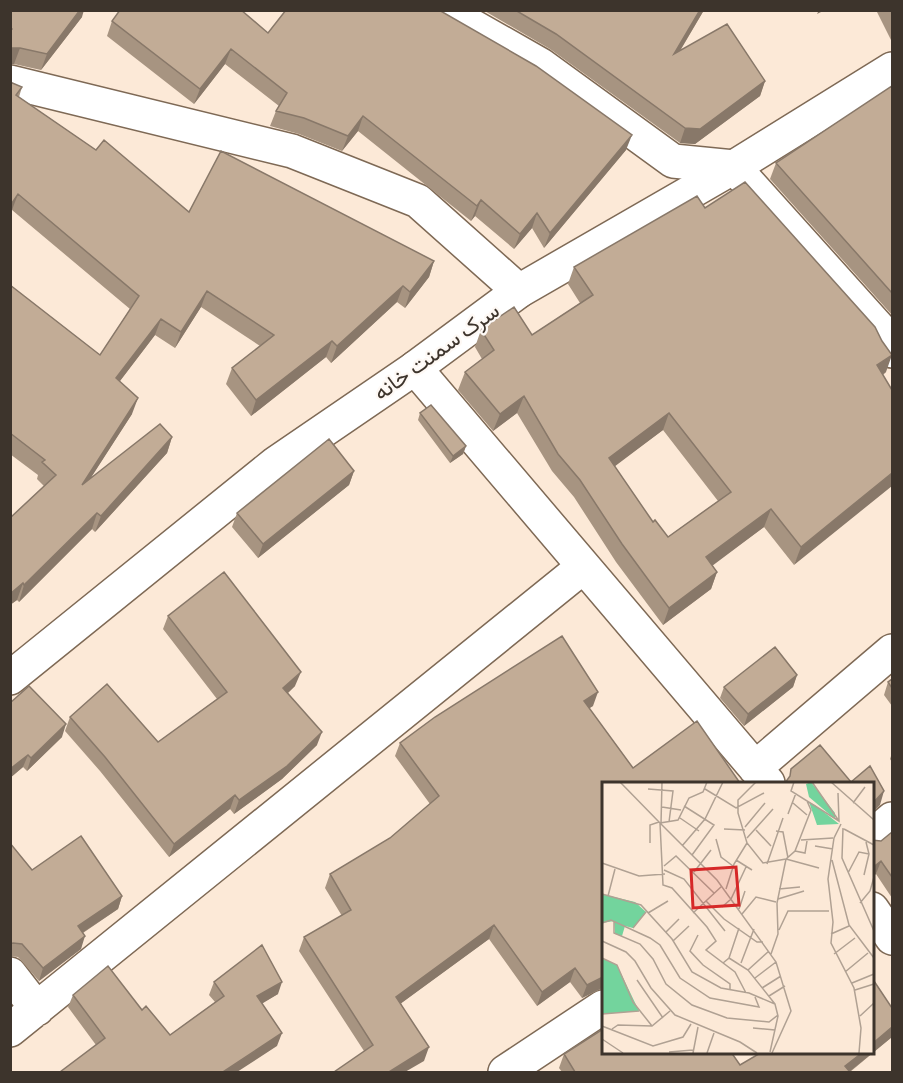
<svg xmlns="http://www.w3.org/2000/svg" width="903" height="1083" font-family="Cabin,Vazirmatn,sans-serif">
<rect width="100%" height="100%" fill="#fce9d7"/>
<g fill="none" stroke-linecap="round" stroke-linejoin="round">
<defs>
<path id="minor" d="M444,10L541,65L673,161L734,167L885,335L892,351
M10,82L292,151L418,201L519,291
M415,368L768,783
M755,768L892,651
M872,836L892,819
M872,909L892,938
M10,974L37,1009
M10,1030L583,567
M505,1072L603,1007"/>
<path id="tertiary" d="M10,678L276,463L415,368L519,291L734,167L892,69"/>
</defs>
<use href="#minor" stroke="#7e6955" stroke-width="36"/>
<use href="#tertiary" stroke="#7e6955" stroke-width="36"/>
<use href="#minor" stroke="#fff" stroke-width="33"/>
<use href="#tertiary" stroke="#fff" stroke-width="33"/>
</g>
<path fill="#a79481" fill-rule="evenodd" d="M10,10L82,17L41,70L14,64H10Z
M483,10H704L680,51L765,81L760,96L695,144L680,143L550,49Z
M876,10H892V42Z
M112,21L268,33L626,150L544,248L532,228L514,249L475,216L471,221L358,131L342,151L299,134L270,126L276,111L279,106L225,64L194,104L107,36Z
M10,82L22,87L19,97L96,150L189,212L434,261L429,277L405,308L397,302L331,363L326,357L251,416L226,384L232,368L260,346L201,307L175,348L155,335L120,381L132,414L91,477L172,437L167,453L95,532L92,529L19,602L17,600L10,605V518L44,486L37,479L38,475L10,454V285L100,355L130,309L12,210L10,213Z
M892,86V315L770,179L776,163Z
M705,208L886,372L883,375L794,565L764,527L712,565L717,572L711,589L663,625L616,562L574,497L552,471L517,413L493,431L458,390L465,372L482,359L475,347L481,330L532,335L580,303L568,284L574,267ZM663,430L718,501L668,537L653,522L614,466Z
M420,413L466,446L463,454L450,463L418,420Z
M354,471L349,485L258,558L232,527L237,513Z
M168,616L295,686L288,693L317,745L282,779L234,814L230,809L169,857L100,771L65,731L70,717L158,742L217,699L163,629Z
M797,675L793,687L744,726L720,698L724,687Z
M892,679V706L884,695L888,682Z
M10,703L62,737L27,771L23,767L10,778Z
M593,706L589,708L633,768L740,783H603V988L582,998L570,982L537,1006L489,939L401,1003L424,1061L364,1051L299,951L304,937L342,916L325,888L330,874L390,838L430,804L395,756L400,743Z
M892,753V762L890,759Z
M892,832V898L876,874L881,841Z
M10,843L32,870L122,896L118,909L83,933L81,949L39,981L18,957L10,956Z
M214,982L278,994L262,1003L277,1046L96,1045L68,1007L73,995L142,1010L170,1035L215,1002L209,995Z
M892,1008V1037L850,1072H562L559,1068L564,1054L740,1065Z"/>
<path fill="#887869" d="M80,10H84L82,17L41,70L47,54Z
M700,10H704L669,69L674,54Z
M819,10H825L817,14Z
M10,48H20L14,64H10Z
M231,49L225,64L194,104L200,89Z
M765,81L760,96L695,144L680,143L685,128Z
M363,116L358,131L342,151L348,136Z
M632,135L626,150L544,248L550,233Z
M18,194L12,210L10,213V206Z
M481,200L475,216L471,221L477,206Z
M537,213L532,228L514,249L520,234Z
M434,261L429,277L405,308L410,292Z
M403,286L397,302L331,363L337,346Z
M207,291L201,307L175,348L181,332Z
M161,319L155,335L110,394L116,378Z
M332,341L326,357L251,416L256,400Z
M892,355L886,372L870,383L877,365Z
M524,396L517,413L493,431L500,414Z
M138,398L132,414L76,501L82,485Z
M669,413L663,430L602,476L609,458Z
M172,437L167,453L95,532L101,516Z
M466,446L463,454L450,463L453,456Z
M354,471L349,485L258,558L263,544Z
M892,473V486L794,565L801,547Z
M771,509L764,527L700,575L706,557Z
M97,513L92,529L19,602L24,585Z
M717,572L711,589L663,625L669,608Z
M23,583L17,600L10,605V594Z
M301,672L295,686L278,702L283,688Z
M797,675L793,687L744,726L748,714Z
M598,692L593,706L579,715L584,701Z
M66,724L62,737L27,771L31,758Z
M322,732L317,745L282,779L234,814L239,800Z
M28,755L23,767L10,778V769Z
M884,791L880,805L872,813V804Z
M235,795L230,809L169,857L174,844Z
M881,861L876,874L872,878V868Z
M122,896L118,909L73,939L78,926Z
M494,925L489,939L392,1010L396,997Z
M85,936L81,949L39,981L43,968Z
M575,968L570,982L537,1006L542,992Z
M603,977L602,988L582,998L587,985Z
M282,982L278,994L253,1009L257,996Z
M892,1027V1037L849,1072L845,1066L863,1052H872V1044Z
M282,1033L277,1046L237,1072H223Z
M429,1047L424,1061L405,1072H389Z"/>
<path fill="#c2ac96" stroke="#887869" stroke-width="1.5" fill-rule="evenodd" d="M10,10H80L47,54L20,48H10V31L12,29L10,27Z
M120,10H241L268,33L286,10H439L536,66L632,135L550,233L537,213L520,234L481,200L477,206L363,116L348,136L304,118L276,111L287,93L231,49L200,89L112,21Z
M515,10H700L674,54L727,24L765,81L700,129L685,128L556,34Z
M10,82L22,87L16,95L96,150L104,140L189,212L221,151L434,261L410,292L403,286L337,346L332,341L256,400L232,368L274,335L207,291L181,332L161,319L116,378L138,398L82,485L160,424L172,437L101,516L97,513L24,585L23,583L10,594V518L56,475L42,462L45,460L10,433V285L100,355L139,296L18,194L10,206Z
M892,86V293L776,163Z
M745,182L875,327L882,341L892,355L877,365L892,390V473L801,547L771,509L706,557L717,572L669,608L622,544L580,480L558,454L524,396L500,414L465,372L494,350L481,330L486,326L514,307L532,335L593,295L574,267L697,196L705,208ZM669,413L731,492L668,537L655,520L653,522L609,458Z
M431,405L466,446L453,456L420,413Z
M329,439L354,471L263,544L237,513Z
M224,572L301,672L283,688L322,732L287,766L239,800L235,795L174,844L105,757L70,717L107,684L158,742L227,692L168,616Z
M562,636L598,692L584,701L633,768L697,721L740,783H603V977L587,985L575,968L542,992L494,925L396,997L429,1047L389,1072H334L373,1045L304,937L351,910L330,874L390,838L439,796L400,743L435,717Z
M775,647L797,675L748,714L724,687Z
M892,679V688L888,682Z
M29,686L66,724L31,758L28,755L10,769V703Z
M820,745L851,782L870,766L884,791L872,804V783H785L790,776L791,769Z
M892,832V877L881,861L872,868V840L881,841Z
M81,836L122,896L78,926L85,936L43,968L22,944L13,943L10,944V843L32,870Z
M262,945L282,982L257,996L282,1033L223,1072H60L105,1038L73,995L108,966L142,1010L146,1006L170,1035L224,996L214,982Z
M872,978L892,1008V1027L872,1044Z
M603,1029V1052H731L740,1065L762,1052H863L845,1066L850,1072H575L564,1054Z"/>
<g text-anchor="middle" stroke-width="4.5" stroke-linejoin="round" paint-order="stroke">
<g font-size="22" fill="#3d342c" stroke="#fef9f5">
<text transform="translate(436 351) rotate(-36)" y="8">سرک سمنت خانه</text>
</g>
</g>
<g transform="translate(602 782)">
<rect width="272" height="272" fill="#fce9d7"/>
<path d="M209,0L233,31V37L207,15L204,2ZM207,20L213,23L237,42L215,43ZM0,112L33,120L44,130L31,146L23,144L20,154L13,152L12,139L0,141ZM0,176L15,183L37,229L0,232Z" fill="#73d49d"/>
<path fill="none" stroke="#b0a193" stroke-width="1.5" d="M18,0L58,41M60,0L59,42L115,98L174,180L189,229L170,271M154,0L136,18V31L145,61L161,81L184,77L193,69L209,28L205,19M192,0L189,9L237,39L236,11M210,0L237,39M229,0L272,38M46,7L71,9L67,40M103,7L134,26L162,11M191,21L205,33M251,21L263,5M82,24L112,43L90,73M60,25L79,28M186,32L194,11M78,36L97,49M58,41L61,103L70,106L105,145L114,159L104,168L133,190L144,211M58,41L76,38L87,16L101,10L105,0M239,42L232,56L226,97L231,140L229,161L252,206L259,246L257,271M143,45L163,21M241,46L240,76L272,149M122,47L143,48M242,47L272,63M154,48L169,64M174,49L181,50L186,76M145,56L171,27M114,57L119,75L131,84M199,58L231,56M48,61V43L57,40M80,64L103,37L121,0M213,64L231,67M193,69L203,71L205,59M184,77L217,86M134,78L150,88M230,78L247,143L272,176M0,81L37,94L63,92M165,82L181,36M62,84L74,74L112,111M62,88L82,97L123,149M92,90L109,68M246,91L257,70L267,72M262,93L267,72L264,60M124,107L132,82L145,61M177,107L198,105M0,112L39,123L70,157L90,190L119,206L147,211L173,222L176,234L168,270M6,114L13,87M176,117L202,109M104,119L122,137L155,160H161M258,121L268,109L272,95M120,125L129,117L144,85M137,127L143,109M46,131L66,119M91,131L120,104M140,132L154,115L174,120M12,139V151L38,162L51,177L64,202L90,223L125,236L167,240L176,233M0,141L9,138L48,156L58,163L78,196L108,216L157,225L153,215M31,146L44,130M177,148L186,129H227M64,150L77,137M229,152L247,144M96,153L88,169L101,183L128,202V207M0,159L24,170L33,179L49,206L73,233L138,260L155,271M71,159L87,144M169,172L176,152L175,121L184,77M232,172L253,156M0,176L15,183L31,220L50,244M127,176L146,188L173,222M121,181L127,176L137,146M139,181L152,147M146,188L167,169M243,190L266,171M153,196L174,180M35,198L61,236M250,201L272,192M160,206L179,194M253,208L272,202M167,214L183,204M0,232L37,229M258,234L272,221M0,244L51,264L81,255L89,242M151,246L173,248M10,247L16,243L50,244L68,229M0,257L21,271M67,270L91,268M91,271L96,245M105,271L112,251"/>
<path fill="#d62828" fill-opacity="0.15" stroke="#d62828" stroke-width="3" d="M134,85L137,123L91,126L89,88Z"/>
<rect width="272" height="272" fill="none" stroke="#3d342c" stroke-width="3"/>
</g>
<rect width="903" height="1083" fill="none" stroke="#3d342c" stroke-width="24"/>
</svg>
